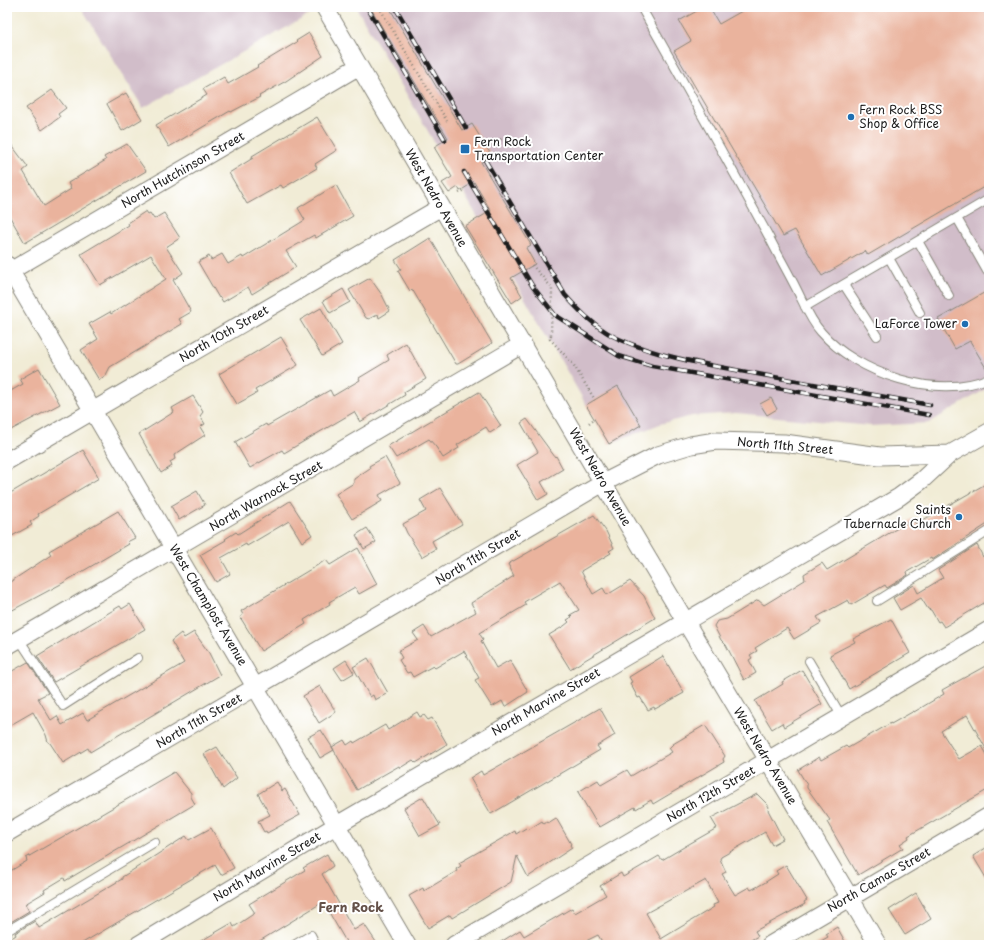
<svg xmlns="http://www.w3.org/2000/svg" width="996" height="952" font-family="'Playpen Sans',sans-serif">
<rect width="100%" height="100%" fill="#fff"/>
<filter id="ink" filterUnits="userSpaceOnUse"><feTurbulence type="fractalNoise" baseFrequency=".025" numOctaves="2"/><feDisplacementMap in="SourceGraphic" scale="8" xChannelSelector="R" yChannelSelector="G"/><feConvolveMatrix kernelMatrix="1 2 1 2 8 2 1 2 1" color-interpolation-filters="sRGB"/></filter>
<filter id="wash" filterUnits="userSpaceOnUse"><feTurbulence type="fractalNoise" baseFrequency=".012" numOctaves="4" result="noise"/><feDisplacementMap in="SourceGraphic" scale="16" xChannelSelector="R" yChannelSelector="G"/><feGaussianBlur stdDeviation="0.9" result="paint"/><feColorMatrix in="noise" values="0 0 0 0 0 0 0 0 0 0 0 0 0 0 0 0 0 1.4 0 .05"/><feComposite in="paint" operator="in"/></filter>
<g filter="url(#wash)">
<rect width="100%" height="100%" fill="#f1ecd6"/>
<path fill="#d1bdc9" d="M81,7H323L143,108Z
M356,7H989V387L929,423L870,426L736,413L692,416L660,424L609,444Z"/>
<g id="blocks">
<path fill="#eab39d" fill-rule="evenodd" d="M370,7H389L462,130L472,124L492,156L481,162L531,245L526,248L535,264L511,278L522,296L512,303L465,226L491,211L474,182L460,191L458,187L449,193L442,183L452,177L434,147L448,138Z
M704,7H709L719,24L749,7H982L989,19V184L868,255L865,251L822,276L795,230L783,236L674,51L691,41L679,21Z
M309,33L323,56L286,81L259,96L260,97L231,112L230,111L169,147L156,125L207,95L203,89L224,77L228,84L258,67L257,66L297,42L296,41Z
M52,90L66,108L58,114L60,117L42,130L26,108Z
M126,93L142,119L122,131L107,104Z
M317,117L337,150L315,164L317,168L283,188L281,185L247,204L229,173L253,158L252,156Z
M7,139L28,167L23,171L44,206L71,189L68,183L106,160L104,157L127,144L146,171L25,243L7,212Z
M336,185L353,216L316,238L314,235L286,251L296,267L252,294L248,287L223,302L220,297L219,298L198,262L209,256L211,260L222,254L228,264L242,256L243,258L305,220L298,208Z
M146,211L148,214L150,213L154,219L164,213L180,238L166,247L183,273L173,280L191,312L179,319L182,324L110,367L106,375L99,380L81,350L98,339L89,324L110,312L111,314L166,279L151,255L100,285L81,254L129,225L128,223Z
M430,238L492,343L458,364H456L412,289L410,291L398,271L401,269L395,260Z
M370,278L382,295L390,311L379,318L378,314L369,319L366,318L349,290Z
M343,289L350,302L330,313L323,301Z
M989,290V373L970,341L955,349L938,319Z
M321,308L342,344L322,356L300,320Z
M281,337L298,365L255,390L257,393L237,404L219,374Z
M406,343L426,379L404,392L405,395L360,422L354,412L284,453L282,450L250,468L235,442L266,424L267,426L330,390L333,396L360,380L359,378L389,360L387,355Z
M39,368L60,404L7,432V393L23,384L20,379Z
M618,386L641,425L609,444L586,405Z
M479,392L501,426L490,433L486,427L457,445L459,448L443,458L436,447L429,439L396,458L388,446Z
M193,396L203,412L200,416L205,424L200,427L205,435L174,455L175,459L170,462L172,466L161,473L139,434L174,412L172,408Z
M771,398L777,409L767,415L760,404Z
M527,419L555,457L556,456L563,469L541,482L548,494L538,500L517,465L538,452L521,423Z
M83,450L99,478L38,514L39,516L30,522L32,525L12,536L7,528V495Z
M385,457L400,483L379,495L382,501L352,519L336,494L354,483V479L370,468L369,466Z
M989,482V523L932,560L931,558L907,572L908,575L887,588L885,585L851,605L848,600L817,617L821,623L794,639L787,628L755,648L757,651L750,655L752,658L749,660L756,673L744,680L726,645L721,640L714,626L717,621L727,619L758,600L764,605L805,580L804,574L822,563L827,570L913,519L916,524Z
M440,488L462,524L432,541L436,549L422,557L407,533L403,524L426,511L420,500Z
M197,491L205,505L179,520L171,506Z
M290,501L312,535L302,542L289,521L247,546L246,544L221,558L230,574L216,582L200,555L226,540L225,539L236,532L238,534Z
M118,511L135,538L127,542L129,544L61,584L7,613V584L51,555L49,551Z
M594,515L606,531L614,548L609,551L611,553L581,571L593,594L603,588L607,595L630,581L644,596L655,618L570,669L549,635L564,626L569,622L567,620L572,617L570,615L579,610L560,581L524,602L526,605L479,633L483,639L481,641L496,668L510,660L528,692L505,707L502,701L492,707L475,680L479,678L464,651L435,668L433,666L413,677L410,672L407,673L399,660L402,658L398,651L418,640L413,633L424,626L431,637L476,612L471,603L514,576L508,564Z
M367,528L376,542L364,549L356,535Z
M977,545L983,557L989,553V600L944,627L940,621L938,622L931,610L928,609L921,598L900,610L893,598L914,585L918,593L943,578L938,570Z
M358,548L377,584L359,594L355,587L329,602L330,604L304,620L306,624L261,651L240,617L243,615L241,611L326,560L330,565Z
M130,604L145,629L54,682L37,656L120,606L122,609Z
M891,619L910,653L849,689L830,655L855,642L853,639Z
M194,632L209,653L220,675L90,752L88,748L63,763L50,743L48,742L46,735L33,712L7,727V674L28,662L48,693L38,698L51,720L57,716L62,725L83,713L87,720L184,663L171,641L181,633L184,638Z
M663,656L684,693L655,709L654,707L648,710L640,697L638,698L630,683L632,682L629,677Z
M368,658L388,693L375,700L373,695L370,697L353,667Z
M346,660L354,673L342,680L334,668Z
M989,664V754L967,715L941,731L959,759L982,746L989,758V789L908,836L909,838L900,844L903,848L858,875L827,822L830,820L807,788V785L798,770L819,757L821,760L846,746L848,748L891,723V724L914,711V712L944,694L942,690Z
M802,670L822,704L784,727L782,723L772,729L755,701L783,684L782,682Z
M320,686L336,712L319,723L303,696Z
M600,708L615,735L597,746L600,750L491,814L470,778L481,771L483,775Z
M417,712L420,717L424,715L428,720L432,718L447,744L416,763L413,760L400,768L399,766L357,790L332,747L344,740L347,745L353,741L354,743L385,725L388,730Z
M705,725L725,756L723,759L724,762L653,804L651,800L636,809L635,807L600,827L597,824L578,792L598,780L601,785L627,770L631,776L672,752L669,748L673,744Z
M321,730L334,750L320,758L308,737Z
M217,747L237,778L223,789L204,754Z
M174,772L191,793V797L195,804L65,881L64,878L44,890L45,892L25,904L29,911L9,923L7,919V873L27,861L26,858Z
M277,782L282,791L285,789L300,815L267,833L266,831L264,832L258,821L270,815L258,794Z
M757,794L767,804L769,807L768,810L783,839L772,845L765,832L721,857L720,859L726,872L722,874L735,895L749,887L751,890L764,883L778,874L776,871L786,865L807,900L804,902L805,904L755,931L758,936L742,945H604L598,935L578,945H496L520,930L524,936L572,908L575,913L606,895L600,886L621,873L623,877L659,856L662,860L689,844L717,828L711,818ZM706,880L718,903L713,905L714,907L661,939L646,913Z
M423,797L440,825L420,836L404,808Z
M556,818L571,844L570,845L572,848L528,877L517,856L511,882L452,918L450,915L428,928L409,896L423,888L424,891L457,871L456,869L461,866L459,863L515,831L516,834L526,828L528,830L542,821L544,824L547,822L548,823Z
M211,828L234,868L221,875L215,865L79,945H7V941L16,935L15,933L35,921L39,928L122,879V877L186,836L189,840Z
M989,846V883L973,856Z
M327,854L333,866L322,874L354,930L364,924L378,945H348L323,902L253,945H194L232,923L234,927L255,913L249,904L305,870L303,868Z
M916,893L931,919L905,935L889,910Z
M837,927L847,945H814L828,937L826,934Z"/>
</g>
</g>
<g filter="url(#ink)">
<use href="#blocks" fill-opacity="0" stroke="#868479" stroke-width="1"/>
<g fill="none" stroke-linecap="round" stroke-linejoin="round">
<defs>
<path id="service" d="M641,7C684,83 727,160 769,237C778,255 788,272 797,290C804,304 810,320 821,332C856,373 938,401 989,378
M957,218L987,271
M918,241L949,296
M889,258L920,313
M844,285L877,336
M805,307L989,199
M877,601L989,531
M19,639L63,706L138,658
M809,661L842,717
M7,931L155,842
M294,945L311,935L316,945"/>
<path id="minor" d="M325,8L603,483L878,945
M7,265L407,945
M7,273L359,66
M7,461L441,207
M7,646L523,344
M7,833L603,483L658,455L691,445L716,441L784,443L880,456L950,454L989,432
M138,945L337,825L899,497L922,480L950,454
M454,945L989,630
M770,945L989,816"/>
</defs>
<use href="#service" stroke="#868479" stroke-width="10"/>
<use href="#minor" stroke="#868479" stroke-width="19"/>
<path stroke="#868479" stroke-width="2.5" stroke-dasharray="1 3" stroke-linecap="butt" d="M379,7L447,121
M487,148L503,138
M459,193L465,190
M551,335L550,339L573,364L595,400
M589,423L594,419"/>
<use href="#service" stroke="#fff" stroke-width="8"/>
<use href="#minor" stroke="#fff" stroke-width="17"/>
<defs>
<path id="rail" d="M367,7L445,140
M395,7L466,128
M485,160L565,295C579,311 599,330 619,339C664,359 715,366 763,375C819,385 875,395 930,405
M464,172L533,287L555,315L619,356L652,366L929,415"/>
</defs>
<use href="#rail" stroke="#1c1c1c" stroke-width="4.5"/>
<use href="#rail" stroke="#fff" stroke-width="3" stroke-dasharray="9" stroke-linecap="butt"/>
<path stroke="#868479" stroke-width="2.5" stroke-dasharray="1 3" stroke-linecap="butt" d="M532,265L552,288L551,335"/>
</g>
</g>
<g fill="#1f6fb2" stroke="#fff" stroke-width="1.5">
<circle cx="851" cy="117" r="4"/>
<rect x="460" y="144" width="10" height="10" rx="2"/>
<circle cx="965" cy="324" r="4"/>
<circle cx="959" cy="517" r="4"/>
</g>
<g text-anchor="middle" stroke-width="4" stroke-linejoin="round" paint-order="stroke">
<g font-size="12" fill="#1c1c1c" stroke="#fff" text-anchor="start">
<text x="859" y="114">Fern Rock BSS<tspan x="859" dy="14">Shop &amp; Office</tspan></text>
<text x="474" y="146">Fern Rock<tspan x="474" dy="14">Transportation Center</tspan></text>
<text x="957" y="328" text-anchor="end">LaForce Tower</text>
<text x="951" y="514" text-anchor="end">Saints<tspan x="951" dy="14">Tabernacle Church</tspan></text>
</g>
<g font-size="12" fill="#1c1c1c" stroke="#fff">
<text transform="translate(183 170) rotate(-30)" y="4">North Hutchinson Street</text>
<text transform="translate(436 198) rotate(60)" y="4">West Nedro Avenue</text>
<text transform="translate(224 334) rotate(-30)" y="4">North 10th Street</text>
<text transform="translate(785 446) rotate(5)" y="4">North 11th Street</text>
<text transform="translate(600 477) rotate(60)" y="4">West Nedro Avenue</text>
<text transform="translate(266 496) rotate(-30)" y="4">North Warnock Street</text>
<text transform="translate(478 557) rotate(-31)" y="4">North 11th Street</text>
<text transform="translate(208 605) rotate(59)" y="4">West Champlost Avenue</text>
<text transform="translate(546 702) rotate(-30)" y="4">North Marvine Street</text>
<text transform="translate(199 721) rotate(-30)" y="4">North 11th Street</text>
<text transform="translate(765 756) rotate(59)" y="4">West Nedro Avenue</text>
<text transform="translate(711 794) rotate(-30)" y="4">North 12th Street</text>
<text transform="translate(267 867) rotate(-31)" y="4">North Marvine Street</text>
<text transform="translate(879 880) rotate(-30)" y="4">North Camac Street</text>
</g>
<g font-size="13" font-weight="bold" fill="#645149" stroke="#fff">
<text x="351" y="912">Fern Rock</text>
</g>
</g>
<rect width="996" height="952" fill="none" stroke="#fff" stroke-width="24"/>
</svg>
